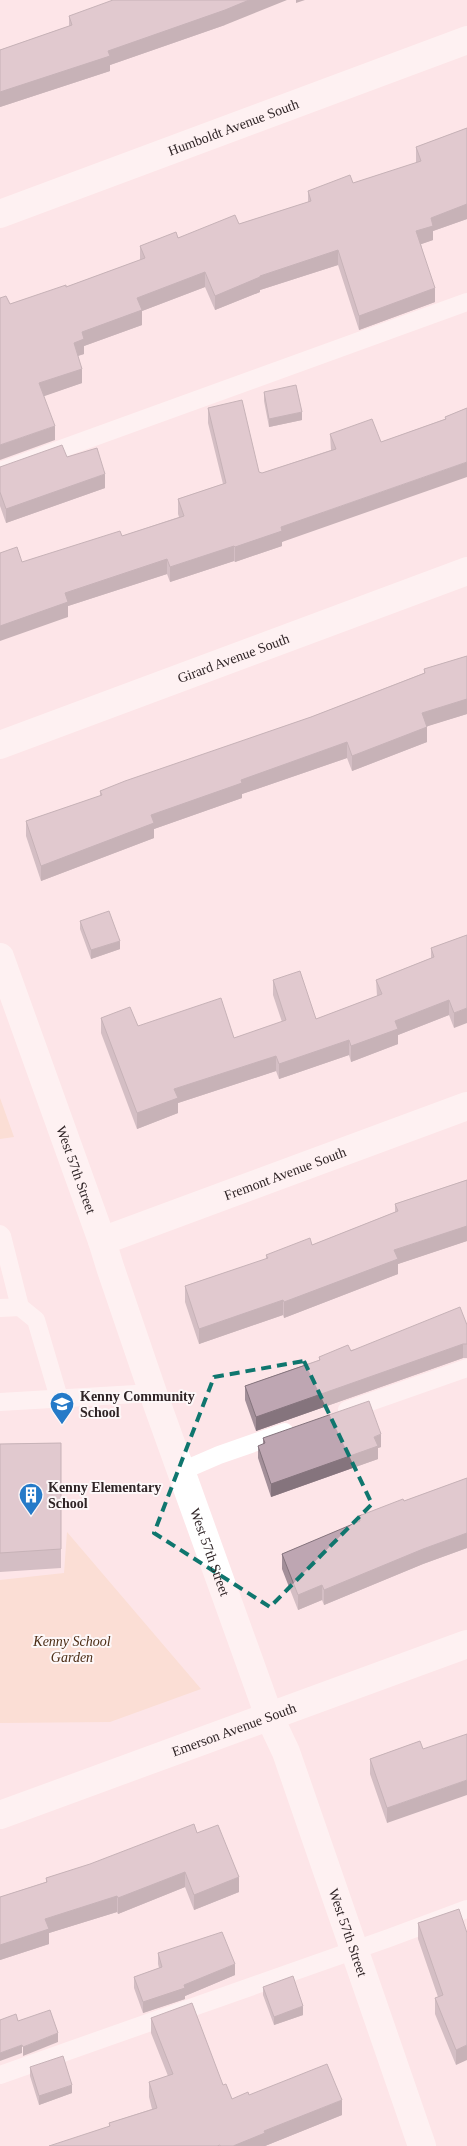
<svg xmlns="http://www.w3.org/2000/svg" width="467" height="2146" font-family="Georgia,serif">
<rect width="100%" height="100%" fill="#fde5e8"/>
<path fill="#f8d5be" d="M0,1098L14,1137L0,1139Z
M67,1532L201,1689L110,1722L0,1723V1580L64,1573Z"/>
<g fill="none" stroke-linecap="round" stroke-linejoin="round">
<path stroke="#fff" stroke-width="18" d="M0,471L467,302
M0,1234L2,1236L20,1307
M0,1308L20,1307L36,1320L59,1398
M0,1402L153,1393
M347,1410L467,1368
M182,1471L219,1455L285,1432
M0,2075L389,1938L467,1909"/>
<g stroke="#fff" stroke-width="28">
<path id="s1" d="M0,214L467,40"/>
<path id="s2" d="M0,745L467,571"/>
<path id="s3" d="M0,957L102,1241L110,1267L153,1393L269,1716L286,1752L422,2146"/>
<path id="s4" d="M102,1241L467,1106"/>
<path id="s5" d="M0,1815L467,1644"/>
</g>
</g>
<path fill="#a38f99" d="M69,16L225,25L110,65V71L0,107V50L69,26Z
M467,128V219L433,231V240L421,244L435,302L359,330L338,265L260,290V292L215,310L205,287L142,311V325L84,346V354L78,356L82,383L43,396L55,440L10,304L66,287L140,260V246L239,224L308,202V191L353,183L416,163V147Z
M264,392L302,420L269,427L264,401Z
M208,408L259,472L262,473L331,450L330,434L381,442L445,419V417L467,408L282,542V546L235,562L234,561L170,582L167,574L68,606V617L22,562L122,536L179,517L178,514V499L223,484L208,423Z
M67,457L105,488L6,523L0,506V467Z
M467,656V714L427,726V742L352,771L347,758L242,794V798L154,829V838L41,881L26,836V821L100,796V791L311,717L424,673V669Z
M80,921L120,949L91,959L80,929Z
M467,935L454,1028L449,1015L398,1035V1044L351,1062L349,1055L279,1079L276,1071L178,1103V1113L137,1129L101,1033V1018L138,1026L234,1038L282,1022L273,995V980L316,1019L377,996L376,980L431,958V948Z
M467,1180V1241L398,1264V1274L284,1318L283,1315L199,1344L185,1302V1286L266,1259V1255L312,1245L395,1212V1204Z
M467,1325V1358H463L256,1431L245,1400V1386L319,1360V1357Z
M263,1438L381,1447L378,1448V1459L271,1497L258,1458V1446L263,1444Z
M61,1443V1568L0,1572V1444Z
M467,1478V1548L423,1564L324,1605L322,1600L298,1610L282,1569V1554L359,1522V1516L404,1501Z
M420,1741L387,1823L370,1774V1759Z
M197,1833L239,1892L194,1910L185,1887L118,1914L117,1912L49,1933V1944L0,1960V1897L46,1882V1878Z
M459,1909L456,2065L435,2014V1998L438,1997L418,1939V1923Z
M158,1953L235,1975L185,1996V1999L143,2013L134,1988V1977L159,1968L158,1964Z
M263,1987L303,2015L274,2025L263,1995Z
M151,2018L223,2085L232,2099L249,2095L342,2115L265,2146L109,2126V2123L152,2109L149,2097V2082L168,2076L151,2033Z
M30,2067L72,2093L39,2105L30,2076Z"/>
<path fill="#85747d" d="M249,0H287L225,25L110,65V71L0,107V92L108,51Z
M296,0H305L296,3Z
M467,204V219L433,231V240L416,246V231L431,218Z
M338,250V265L260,290V292L215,310V296L260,276Z
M205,272V287L142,311V325L84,346V354L74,357V343L82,332L137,298Z
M435,288V302L359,330V316Z
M82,369V383L39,398V383Z
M302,412V420L269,427V419Z
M55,426V440L0,460V445Z
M467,462V477L282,542V546L235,562V547L281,527Z
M105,474V488L6,523V509Z
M234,546V561L170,582V567Z
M167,559V574L68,606V617L0,641V626L65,593Z
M467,699V714L422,728V713Z
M427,727V742L352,771V756Z
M347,742V758L242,794V798L154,829V838L41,881V866L151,815L241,780Z
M120,941V949L91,959V950Z
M449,1000V1015L398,1035V1044L351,1062V1046L395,1021Z
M467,1008V1023L454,1028V1013Z
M349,1040V1055L279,1079V1064Z
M276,1056V1071L178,1103V1113L137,1129V1113L174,1089Z
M467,1226V1241L398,1264V1274L284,1318V1302L394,1250Z
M283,1300V1315L199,1344V1329Z
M463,1344V1358L256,1431V1417Z
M381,1434V1447L378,1448V1459L271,1497V1484Z
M467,1533V1548L423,1564L324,1605V1590L423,1549Z
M322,1585V1600L298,1610V1595Z
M467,1780V1795L387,1823V1808Z
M185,1872V1887L118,1914V1898Z
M239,1877V1892L194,1910V1895Z
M117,1896V1912L49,1933V1944L0,1960V1945L45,1919Z
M235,1964V1975L185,1996V1999L143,2013V2002Z
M303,2006V2015L274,2025V2017Z
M58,2033V2042L23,2056V2047Z
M22,2045V2053L0,2061V2053Z
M467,2045V2060L456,2065V2050Z
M72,2085V2093L39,2105V2096Z
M342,2100V2115L265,2146H233L264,2131Z"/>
<path fill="#bea6b2" stroke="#85747d" d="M113,0H249L225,10L108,51L110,56L0,92V50L72,25L69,16Z
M467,128V204L431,218L433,226L416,231L435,288L359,316L338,250L260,276V277L215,296L205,272L137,298L142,310L82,332L84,339L74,343L82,369L39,383L55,426L0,445V298L6,296L10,304L66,285V287L145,258L140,246L176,232L178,238L235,215L239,224L311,201L308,191L350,175L353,183L421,161L416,147Z
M296,385L302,412L269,419L264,392Z
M242,400L259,472L262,473L336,449L330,434L372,419L381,442L446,419L445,417L467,408V462L281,527L282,531L235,547L234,546L170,567L167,559L65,593L68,602L0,626V553L17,547L22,562L120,531L122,536L184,516L178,499L226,483L208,408Z
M62,445L67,457L97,448L105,474L6,509L0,492V467Z
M467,656V699L422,713L427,727L352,756L347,742L241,780L242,783L151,815L154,823L41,866L26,821L102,795L100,791L125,781L311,717L425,673L424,669Z
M109,911L120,941L91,950L80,921Z
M467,935V1008L454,1013L449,1000L395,1021L398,1029L351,1046L349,1040L279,1064L276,1056L174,1089L178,1098L137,1113L101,1018L130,1007L138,1026L221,998L234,1038L286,1020L273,980L300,971L316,1019L382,994L376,980L434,957L431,948Z
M467,1180V1226L394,1250L398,1259L284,1302L283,1300L199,1329L185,1286L268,1258L266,1255L310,1238L312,1245L398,1211L395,1204Z
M460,1307L467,1325V1344H463L256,1417L245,1386L320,1360L319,1357L348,1345L351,1351Z
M369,1401L381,1434L374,1437L378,1446L271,1484L258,1446L265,1443L263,1438Z
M61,1443V1549L0,1553V1444Z
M467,1478V1533L423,1549L324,1590L322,1585L298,1595L282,1554L360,1521L359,1516L403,1499L404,1501Z
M467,1734V1780L387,1808L370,1759L420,1741L423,1749Z
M194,1824L197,1833L218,1825L239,1877L194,1895L185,1872L118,1898L117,1896L45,1919L49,1929L0,1945V1897L47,1882L46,1878L90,1864Z
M459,1909L467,1933V2045L456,2050L435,1998L443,1995L418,1923Z
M222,1932L235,1964L184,1985L185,1988L143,2002L134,1977L162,1967L158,1953Z
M293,1976L303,2006L274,2017L263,1987Z
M192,2003L223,2085L226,2084L232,2099L248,2092L249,2095L327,2064L342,2100L264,2131L265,2133L233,2146H220V2145L217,2146H49L110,2126L109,2123L157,2108L149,2082L173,2074L151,2018Z
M50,2010L58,2033L23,2047L22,2045L0,2053V2020L16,2014L18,2021Z
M63,2056L72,2085L39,2096L30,2067Z"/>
<path d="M0 0H467V2146H0ZM304,1361L372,1504L270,1607L154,1533L214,1377Z" fill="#fde5e8" fill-opacity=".55" fill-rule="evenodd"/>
<path fill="none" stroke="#0f766e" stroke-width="4" stroke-dasharray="10 6" stroke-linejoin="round" d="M304,1361L372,1504L270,1607L154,1533L214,1377Z"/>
<defs>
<symbol id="school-pin" viewBox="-11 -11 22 30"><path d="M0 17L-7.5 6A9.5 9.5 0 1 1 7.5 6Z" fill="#257ac8" stroke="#fdf7f8"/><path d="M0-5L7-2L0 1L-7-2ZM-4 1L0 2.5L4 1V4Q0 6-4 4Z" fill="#fff"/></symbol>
<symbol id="building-pin" viewBox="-11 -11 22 30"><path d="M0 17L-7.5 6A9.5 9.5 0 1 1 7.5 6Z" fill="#257ac8" stroke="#fdf7f8"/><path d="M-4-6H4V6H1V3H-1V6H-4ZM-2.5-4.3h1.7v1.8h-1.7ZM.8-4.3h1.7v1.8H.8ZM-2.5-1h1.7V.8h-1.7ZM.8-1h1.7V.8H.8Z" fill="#fff"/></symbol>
</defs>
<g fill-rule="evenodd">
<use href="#school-pin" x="48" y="1390" width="28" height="38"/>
<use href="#building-pin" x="17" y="1481" width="28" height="38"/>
</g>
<g text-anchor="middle" stroke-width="4" stroke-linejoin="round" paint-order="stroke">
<g font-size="14" fill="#2f2426" stroke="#fdf7f8">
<text dy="5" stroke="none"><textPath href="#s1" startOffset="249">Humboldt Avenue South</textPath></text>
<text dy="5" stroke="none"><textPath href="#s2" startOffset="249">Girard Avenue South</textPath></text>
<text dy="5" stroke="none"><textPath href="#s3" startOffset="226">West 57th Street</textPath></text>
<text dy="5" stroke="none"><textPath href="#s4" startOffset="195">Fremont Avenue South</textPath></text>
<text dy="5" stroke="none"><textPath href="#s3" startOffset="631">West 57th Street</textPath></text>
<text dy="5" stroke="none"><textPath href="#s5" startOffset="249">Emerson Avenue South</textPath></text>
<text dy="5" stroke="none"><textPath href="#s3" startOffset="1036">West 57th Street</textPath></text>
</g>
<g font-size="14" font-weight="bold" fill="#2f2426" stroke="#fdf7f8" text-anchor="start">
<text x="80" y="1401">Kenny Community<tspan x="80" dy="16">School</tspan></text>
<text x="48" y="1492">Kenny Elementary<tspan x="48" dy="16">School</tspan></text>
</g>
<g font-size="14" font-style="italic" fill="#4b2c14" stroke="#fdf7f8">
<text x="72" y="1646">Kenny School<tspan x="72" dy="16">Garden</tspan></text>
</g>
</g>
</svg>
